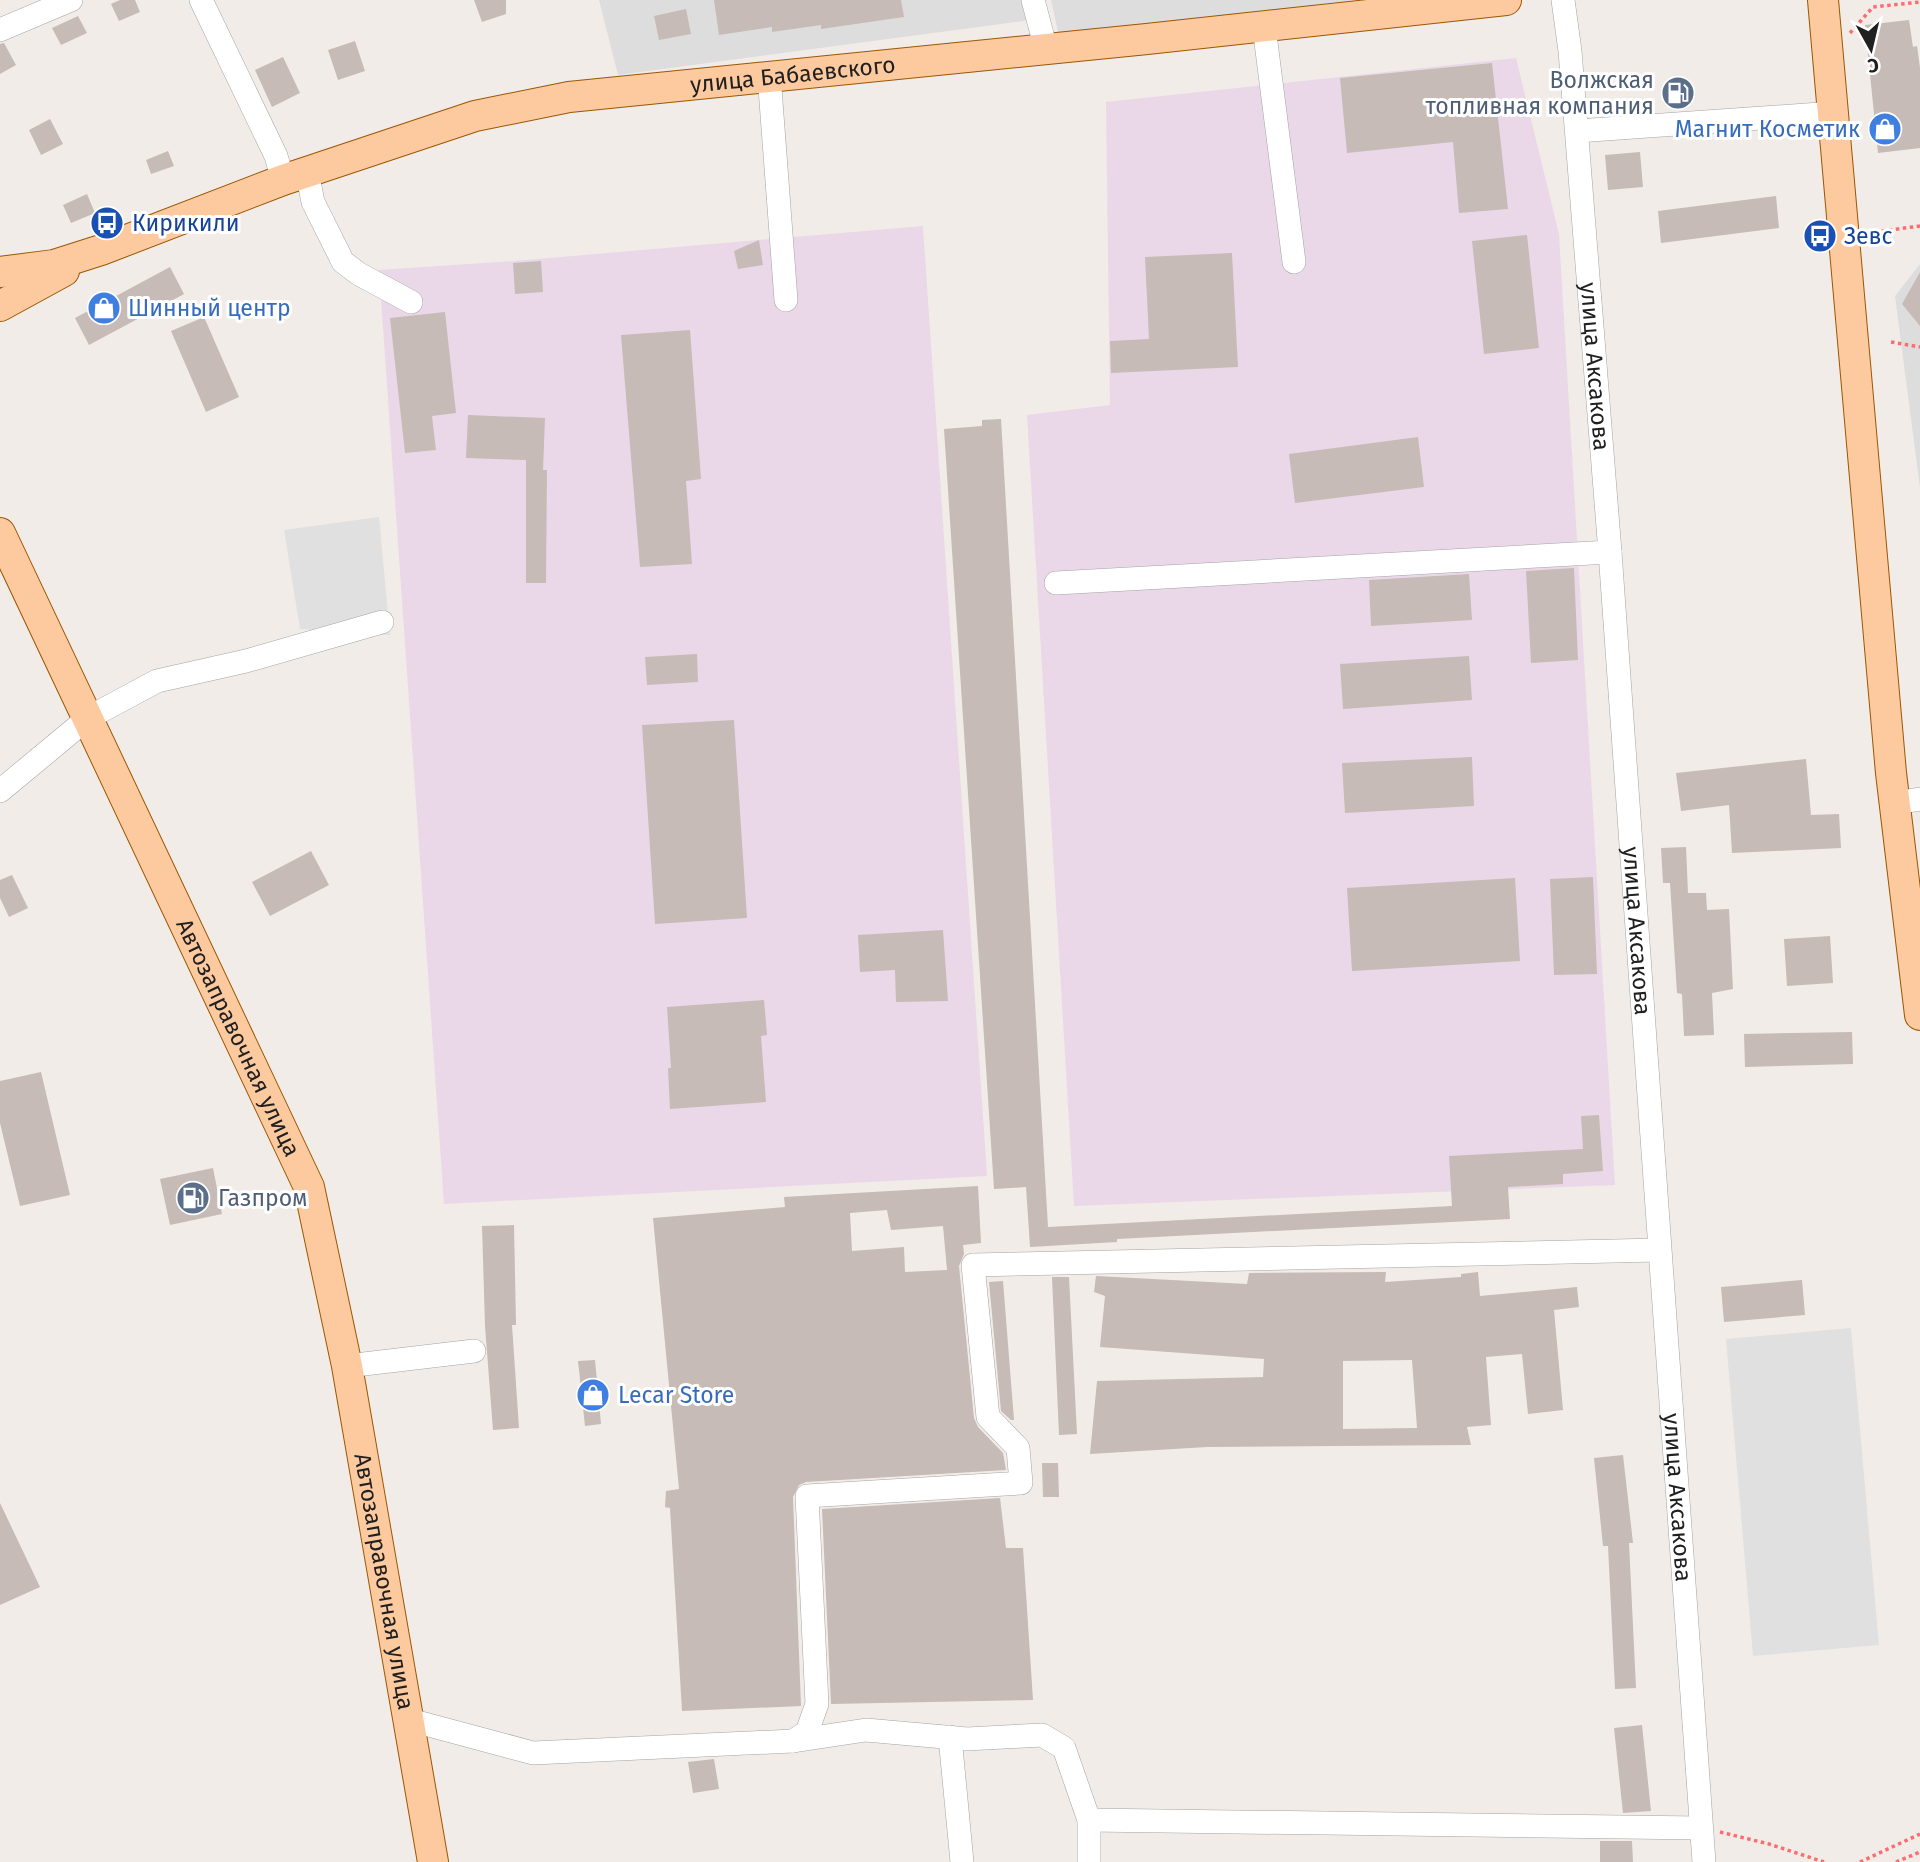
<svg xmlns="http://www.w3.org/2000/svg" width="1920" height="1862" font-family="'Fira Sans',sans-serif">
<rect width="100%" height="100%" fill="#f1ece7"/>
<path fill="#dedddd" d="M599,0H1026L1031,20L618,75Z
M1051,0H1354L1059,37Z
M1920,264V488L1895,296Z"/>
<path fill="#ead8e9" d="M1516,58L1559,234L1615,1185L1074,1206L1027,415L1110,405L1106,102Z
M923,226L987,1176L444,1204L379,270L514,261Z"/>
<path fill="#e0e0e0" d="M379,517L390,635L300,629L284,530Z
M1851,1328L1879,1645L1753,1656L1726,1339Z"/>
<path fill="#c6bbb6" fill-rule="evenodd" d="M120,0H135L140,12L119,21L111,4Z
M474,0H506V14L482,22Z
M714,0H901L904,17L821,29V25L772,32V27L719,35Z
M686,9L691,34L659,40L654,16Z
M78,16L87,33L61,45L52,28Z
M1909,20L1913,47L1917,46L1920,68V148L1878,153L1865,25Z
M355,41L365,71L338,80L328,50Z
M4,43L16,65L0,74V44Z
M283,57L300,93L272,107L255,70Z
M1492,63L1508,209L1459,213L1453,142L1347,153L1340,78Z
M50,119L63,144L41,155L29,130Z
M168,151L174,166L151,174L146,160Z
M1640,152L1643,187L1608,190L1605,155Z
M87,194L95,213L71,223L63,205Z
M1776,196L1779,228L1661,243L1658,211Z
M1527,235L1539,348L1484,354L1472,241Z
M759,240L763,265L738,269L734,251Z
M1232,253L1238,367L1111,373L1110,341L1149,339L1145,257Z
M541,261L543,292L515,294L513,263Z
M170,267L184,294L89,345L75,318Z
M1920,272V326L1902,304Z
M445,312L456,413L432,416L436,450L405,453L390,318Z
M204,317L239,397L206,412L171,331Z
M690,330L701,479L686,481L692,564L640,567L621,335Z
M468,415L545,418L543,470H547L546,583H526V460L466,458Z
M1001,419L1048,1227L1452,1206L1449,1156L1583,1149L1581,1116L1599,1115L1603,1171L1563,1174V1184L1508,1187L1510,1219L1117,1239V1242L1030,1247L1026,1187L994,1189L944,429L982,426V420Z
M1418,437L1424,487L1295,503L1289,454Z
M1574,568L1578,660L1531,663L1526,571Z
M1469,574L1472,620L1371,626L1369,580Z
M697,654L698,682L647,685L645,657Z
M1469,656L1472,700L1343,709L1340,664Z
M734,720L747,918L655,924L642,725Z
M1472,757L1474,806L1345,813L1342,763Z
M1806,759L1811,815L1839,814L1841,848L1732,853L1729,805L1681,811L1676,773Z
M1686,847L1688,893H1706L1707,910L1729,909L1733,989L1712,993L1714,1035L1684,1036L1682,994L1677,993L1670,883H1663L1661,848Z
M311,851L329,885L270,916L252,882Z
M12,875L28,908L9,917L0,898V880Z
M1593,877L1597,974L1554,975L1550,879Z
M1515,878L1520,961L1352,971L1347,888Z
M943,930L948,1001L896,1002L895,970L860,972L858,935Z
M1830,936L1833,983L1787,986L1784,939Z
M764,1000L767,1035L761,1036L766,1102L670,1109L668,1068H671L667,1007Z
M1852,1032L1853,1064L1745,1067L1744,1034Z
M41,1072L70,1195L20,1206L0,1123V1081Z
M213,1168L222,1214L170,1225L160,1179Z
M978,1186L981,1243L963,1245L964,1254L959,1266L974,1418L978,1427L1003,1453L1006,1470L806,1482L799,1485L793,1497L801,1706L682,1711L670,1508L665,1507L666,1491L679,1489L653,1218L785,1207L784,1197ZM887,1210L891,1230L943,1226L947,1270L905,1272L904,1247L852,1251L850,1213Z
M514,1225L516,1325H512L519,1428L493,1430L485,1326L482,1226Z
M1386,1272L1385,1282L1461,1277V1274L1478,1272L1480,1296L1577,1287L1579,1307L1554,1310L1563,1410L1528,1414L1522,1354L1486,1357L1491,1425L1467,1427L1471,1445L1207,1447L1090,1454L1097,1381L1263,1377L1264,1359L1100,1347L1105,1296L1094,1292L1096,1276L1247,1284L1249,1273ZM1412,1360L1417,1428L1343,1429V1361Z
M1052,1277H1069L1077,1434L1059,1435Z
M1802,1280L1805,1315L1724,1322L1721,1287Z
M1003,1281L1014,1420H1011L1001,1411L989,1282Z
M595,1360L601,1424L585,1426L578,1361Z
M1623,1455L1633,1543H1629L1636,1688L1615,1689L1608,1546H1603L1594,1458Z
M1042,1463H1058L1059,1497H1043Z
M1000,1498L1006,1548H1023L1033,1700L831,1704L822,1509Z
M0,1503L40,1587L0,1605Z
M1642,1725L1651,1811L1623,1813L1614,1728Z
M714,1759L719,1789L693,1793L688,1762Z
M1600,1841H1632L1633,1862H1600Z"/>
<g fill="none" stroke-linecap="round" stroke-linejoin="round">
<defs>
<g id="minor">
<path d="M201,0L276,156L283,180"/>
<path d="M1033,0L1046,49"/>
<path id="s1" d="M1563,0L1570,51L1610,552L1704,1862"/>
<path d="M1264,27L1294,262"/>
<path d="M0,30L71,0"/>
<path d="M769,75L786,300"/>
<path d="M1577,131L1834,113"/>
<path d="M307,172L313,202L343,262L359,274L411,302"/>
<path d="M1056,583L1610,552"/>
<path d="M0,791L88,718L157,681L246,661L382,622"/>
<path d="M1895,803L1920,799"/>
<path d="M347,1366L474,1351"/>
<path d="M410,1720L533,1753L793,1741L866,1730L967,1739L1042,1735L1064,1748L1089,1820V1862"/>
<path d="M950,1737L962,1862"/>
<path d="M793,1741L807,1732L817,1704L807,1496L1021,1483L1018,1448L988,1417L973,1265L1659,1250"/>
<path d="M1089,1820L1701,1828"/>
</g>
<g id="major">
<path d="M1823,0L1891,773L1920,1015"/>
<path id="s2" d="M0,272L54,265L101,250L283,180L475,116L569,97L1147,39L1506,0"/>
<path d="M0,306L64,271"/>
<path id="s3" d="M0,533L309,1187L347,1366L433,1862"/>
</g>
</defs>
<use href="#minor" stroke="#a4a4a4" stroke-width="24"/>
<use href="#major" stroke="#9c5600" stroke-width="32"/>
<path stroke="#fb6d6f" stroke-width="3.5" stroke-dasharray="3.5 3.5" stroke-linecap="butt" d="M1850,33L1873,7L1920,2
M1882,231L1920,226
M1891,342L1920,347
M1720,1832L1769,1844L1824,1862
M1860,1862L1920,1834
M1896,1862L1920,1852"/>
<use href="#minor" stroke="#fff" stroke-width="23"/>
<use href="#major" stroke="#fdca9f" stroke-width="30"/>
</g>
<defs>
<symbol id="fuel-disc" viewBox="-11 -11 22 22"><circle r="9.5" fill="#5c6f8a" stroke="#fff"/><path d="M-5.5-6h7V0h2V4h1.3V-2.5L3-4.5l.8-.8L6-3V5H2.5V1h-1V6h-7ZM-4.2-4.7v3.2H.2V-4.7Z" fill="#fff"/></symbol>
<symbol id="shop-disc" viewBox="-11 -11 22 22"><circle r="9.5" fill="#3f7fe0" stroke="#fff"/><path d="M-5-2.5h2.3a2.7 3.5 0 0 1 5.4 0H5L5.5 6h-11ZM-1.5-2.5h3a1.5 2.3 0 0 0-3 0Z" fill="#fff"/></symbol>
<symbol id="bus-disc" viewBox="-11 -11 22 22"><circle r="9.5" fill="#1a4fb4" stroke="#fff"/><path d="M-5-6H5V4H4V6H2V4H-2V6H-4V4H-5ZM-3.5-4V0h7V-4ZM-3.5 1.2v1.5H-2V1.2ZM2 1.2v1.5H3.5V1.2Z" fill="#fff"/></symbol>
</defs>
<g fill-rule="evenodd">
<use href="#fuel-disc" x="1659" y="74" width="38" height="38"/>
<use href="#shop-disc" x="1866" y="110" width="38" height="38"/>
<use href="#bus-disc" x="88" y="204" width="38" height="38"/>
<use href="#bus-disc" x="1801" y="217" width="38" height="38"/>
<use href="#shop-disc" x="85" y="289" width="38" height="38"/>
<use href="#fuel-disc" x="174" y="1179" width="38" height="38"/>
<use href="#shop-disc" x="574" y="1376" width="38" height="38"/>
</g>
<g text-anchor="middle" stroke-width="6" stroke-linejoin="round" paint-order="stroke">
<g font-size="23" fill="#202020" stroke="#fff">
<text dy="8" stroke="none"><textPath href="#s2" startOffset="822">улица Бабаевского</textPath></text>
<text dy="8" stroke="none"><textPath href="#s1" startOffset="368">улица Аксакова</textPath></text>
<text dy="8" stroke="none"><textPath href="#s1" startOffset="934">улица Аксакова</textPath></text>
<text dy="8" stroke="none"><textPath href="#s3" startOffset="558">Автозаправочная улица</textPath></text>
<text dy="8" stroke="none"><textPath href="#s1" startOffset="1502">улица Аксакова</textPath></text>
<text dy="8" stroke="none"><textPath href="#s3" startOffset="1125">Автозаправочная улица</textPath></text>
</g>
<g font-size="23" fill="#4e5e75" stroke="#fff" text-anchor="end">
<text x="1654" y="88">Волжская<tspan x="1654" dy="26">топливная компания</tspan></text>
<text x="218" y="1206" text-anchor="start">Газпром</text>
</g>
<g font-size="23" fill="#366cbe" stroke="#fff" text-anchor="start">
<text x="1860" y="137" text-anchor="end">Магнит Косметик</text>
<text x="128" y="316">Шинный центр</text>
<text x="618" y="1403">Lecar Store</text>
</g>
<g font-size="23" fill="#164399" stroke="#fff" text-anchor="start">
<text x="132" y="231">Кирикили</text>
<text x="1844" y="244">Зевс</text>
</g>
</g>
<g transform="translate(1871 49) rotate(172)" stroke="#ffffff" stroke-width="5" paint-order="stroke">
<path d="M0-5L12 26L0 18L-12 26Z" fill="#202020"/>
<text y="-10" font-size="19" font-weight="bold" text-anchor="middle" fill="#202020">С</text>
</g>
</svg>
